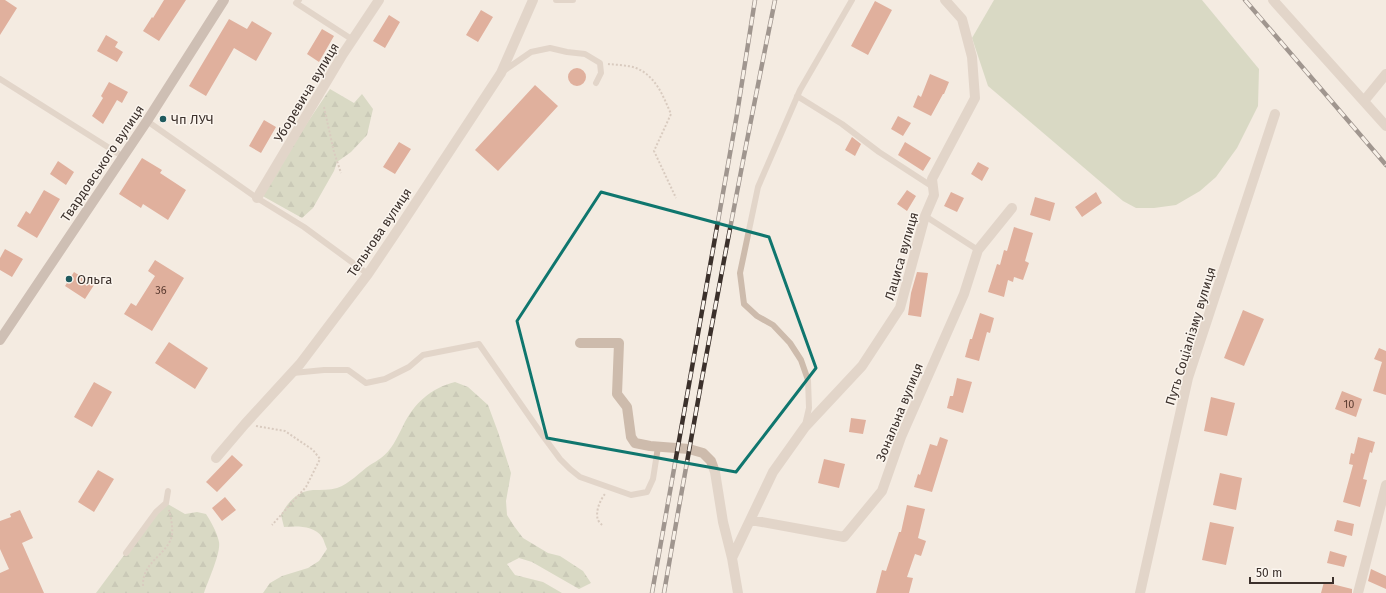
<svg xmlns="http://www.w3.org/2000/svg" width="1386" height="593" font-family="'Fira Sans',sans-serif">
<defs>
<pattern id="forest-firs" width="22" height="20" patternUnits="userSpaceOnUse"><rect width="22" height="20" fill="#b8c4a0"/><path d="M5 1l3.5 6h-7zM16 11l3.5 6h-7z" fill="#97a083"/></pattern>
</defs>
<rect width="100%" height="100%" fill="#f4ebe1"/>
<path fill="#b8c4a0" d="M994,0H1202L1259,69L1258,106L1237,148L1216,177L1200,191L1176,205L1154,208H1136L1123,201L988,86L972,38Z"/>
<path fill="url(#forest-firs)" d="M330,89L354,103L362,94L373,109L367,135L351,152L337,162L334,171L313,208L302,218L259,194Z
M455,382L468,387L488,405L498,432L511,473L506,501L507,515L514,526L523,538L548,553L560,556L583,571L591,583L579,589L532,562L519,558L507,564L515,575L543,582L562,593H263L270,583L282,576L308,568L319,561L327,549C325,545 324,540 322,537C314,525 296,526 284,527L281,515C288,502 297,491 313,490C321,490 330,490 337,488C349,484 360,472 370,465C373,463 377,461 381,458C391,451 397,438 403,426C414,403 431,388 455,382Z
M166,503L185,514L197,512L206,514C211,522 217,532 219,542C221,553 208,581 204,593H96L156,512Z"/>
<path fill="#c8694b" d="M0,0H5L17,8L0,35Z
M164,0H186L159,41L143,31L152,17L153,18Z
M875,1L892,10L868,55L851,46Z
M481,10L493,17L478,42L466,35Z
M389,15L400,22L385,48L373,41Z
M229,19L247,29L252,21L272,33L256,61L234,48L206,96L189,86Z
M322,29L334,36L319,62L307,54Z
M106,35L118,42L115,47L123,52L117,62L97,51Z
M568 77a9 9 0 1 1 18 0a9 9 0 1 1-18 0Z
M930,74L949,82L944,94H943L931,116L913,107L918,95L921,97Z
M109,82L128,92L122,103L117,100L103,124L92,116L103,98L101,96Z
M535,85L558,106L498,171L475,150Z
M898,116L911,123L903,136L891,129Z
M264,120L276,127L261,153L249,146Z
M852,137L861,144L855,156L845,150Z
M399,142L411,149L395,174L383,167Z
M905,142L931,158L923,171L898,155Z
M142,158L162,170L160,173L186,190L168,220L143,204L141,208L119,194Z
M58,161L74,172L66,185L50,174Z
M978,162L989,168L982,181L971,174Z
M44,190L60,199L37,238L17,226L26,211L30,214Z
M907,190L916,196L907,211L897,204Z
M951,192L964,198L957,212L944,206Z
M1096,192L1102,203L1082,217L1075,207Z
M1035,197L1055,203L1050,221L1030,215Z
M1014,227L1033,233L1025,261L1029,263L1023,280L1014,277L1013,282L1008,280L1004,297L988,292L997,264L1000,265L1004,250L1007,251Z
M5,249L23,259L12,277L0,270V258Z
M155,260L184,278L152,331L124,314L131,303L136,306L155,276L148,271Z
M74,272L94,285L85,299L65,286Z
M917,272L928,273L921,317L908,315L911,293Z
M1243,310L1264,319L1244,366L1224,358Z
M980,313L994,318L990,333L987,332L979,361L965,357L970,339H972Z
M169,342L208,368L195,389L155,363Z
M1379,348L1386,351V395L1373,391L1382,362L1374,359Z
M957,378L972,382L963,413L947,408L950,396H953Z
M94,382L112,392L92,427L74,417Z
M1342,391L1362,399L1356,417L1335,409Z
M1211,397L1235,403L1227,436L1204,431Z
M851,418L866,420L863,434L849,432Z
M940,437L948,440L932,492L914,487L918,474L920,475L930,444L937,446Z
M1358,437L1375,442L1372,453L1370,452L1363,479L1367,480L1360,507L1343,502L1353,465L1349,464L1351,453L1354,454Z
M232,455L243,465L217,492L206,482Z
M824,459L845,464L839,488L818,483Z
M98,470L114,479L94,512L78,502Z
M1220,473L1242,478L1236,510L1213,505Z
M225,497L236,510L222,521L212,508Z
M907,505L925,509L918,538L926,541L921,556L915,554L907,577L913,578L909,593H876L882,570L886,571L899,532H901Z
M20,510L33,538L22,543L44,593H0V573L9,569L0,549V521L11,517L10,514Z
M1337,520L1354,524L1352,536L1334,531Z
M1210,522L1234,527L1226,565L1202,560Z
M1330,551L1347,556L1344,567L1327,563Z
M1371,569L1386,576V589L1368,581Z
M1324,582L1352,589V593H1321Z"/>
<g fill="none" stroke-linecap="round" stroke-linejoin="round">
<path stroke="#b9a596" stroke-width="2" stroke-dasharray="2 2" stroke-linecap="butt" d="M608,64C617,65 628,65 636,68C656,76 663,96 671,114L654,151L676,198
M324,107L334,152L341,173
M256,426L285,431L313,450L320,459L306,487L272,525
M602,525C601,524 599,522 598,520C595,512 600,500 605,494
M143,586C142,561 168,555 172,535C173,527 171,518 169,510"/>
<path stroke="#cdbbac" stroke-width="6" d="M299,0L296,3L353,40
M556,0H573
M502,72L531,52L550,48L567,52L585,54L600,63L601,73L596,83
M0,79L122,156
M797,96L842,124L879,152L933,187
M147,121L257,198L304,227L368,274
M925,216L978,250
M293,373L324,370H348L366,383L385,379L409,367L423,355L479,344L543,436L560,459L570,469L580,477L631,495L647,492L653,479L658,447
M805,425L809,408L808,380L801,360L790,343L773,325L757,316L744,304L740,273L758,187L800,90L852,0
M126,553L156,512L166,503L168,491"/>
<path stroke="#cdbbac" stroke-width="10" d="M1273,0L1386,126
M1364,101L1386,74
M257,198L343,54L379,0
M580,343H619L617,394L627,407L631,437L635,443L650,446L689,449L703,453L711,461L715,472L723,522L732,558L738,593
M216,458L245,424L300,364L368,274L403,222L501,73L533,0
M751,520L844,537L882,491L901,437L964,294L978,250L1012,208
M732,558L773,472L805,427L862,366L900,308L925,216L934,195L932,179L975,98L972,57L962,19L945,0
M1140,593L1188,378L1275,114
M1358,593L1386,485"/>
<path stroke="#a18a7d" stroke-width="10" d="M0,340L147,121L224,0"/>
<defs>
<path id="rail" d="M1245,0L1386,165
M652,593L737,114L755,0
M664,593C698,395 735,197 775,0"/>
</defs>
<use href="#rail" stroke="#3b302b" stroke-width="4.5"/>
<use href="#rail" stroke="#fbf5ee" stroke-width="3" stroke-dasharray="9" stroke-linecap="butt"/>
</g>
<path d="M0 0H1386V593H0ZM601,192L769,237L816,368L736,472L547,438L517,321Z" fill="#f4ebe1" fill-opacity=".55" fill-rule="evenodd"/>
<path fill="none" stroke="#0f766e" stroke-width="3" stroke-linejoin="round" d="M601,192L769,237L816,368L736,472L547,438L517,321Z"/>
<g fill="#1f5a5e" stroke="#fbf5ee" stroke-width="1.5">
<circle cx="163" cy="119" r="4"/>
<circle cx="69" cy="279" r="4"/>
</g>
<g text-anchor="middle" stroke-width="3" stroke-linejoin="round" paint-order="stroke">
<g font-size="11" fill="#5e3e33">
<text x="161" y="294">36</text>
<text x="1349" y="408">10</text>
</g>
<g font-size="13" fill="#3b302b" stroke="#fbf5ee">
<text transform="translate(306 92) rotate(-59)" y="5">Уборевича вулиця</text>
<text transform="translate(102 163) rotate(-56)" y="5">Твардовського вулиця</text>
<text transform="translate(379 232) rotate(-56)" y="5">Тельнова вулиця</text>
<text transform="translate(901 256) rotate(-74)" y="5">Лациса вулиця</text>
<text transform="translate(1190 336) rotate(-73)" y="5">Путь Соціалізму вулиця</text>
<text transform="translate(899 412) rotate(-68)" y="5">Зональна вулиця</text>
</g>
<g font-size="13" fill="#3b302b" stroke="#fbf5ee" text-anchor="start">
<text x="171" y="124">Чп ЛУЧ</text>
<text x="77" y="284">Ольга</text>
</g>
</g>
<path d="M1250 577v6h83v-6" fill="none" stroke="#3b302b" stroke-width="2"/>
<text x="1256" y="577" font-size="12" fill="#3b302b" stroke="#fbf5ee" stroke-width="3" paint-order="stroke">50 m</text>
</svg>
